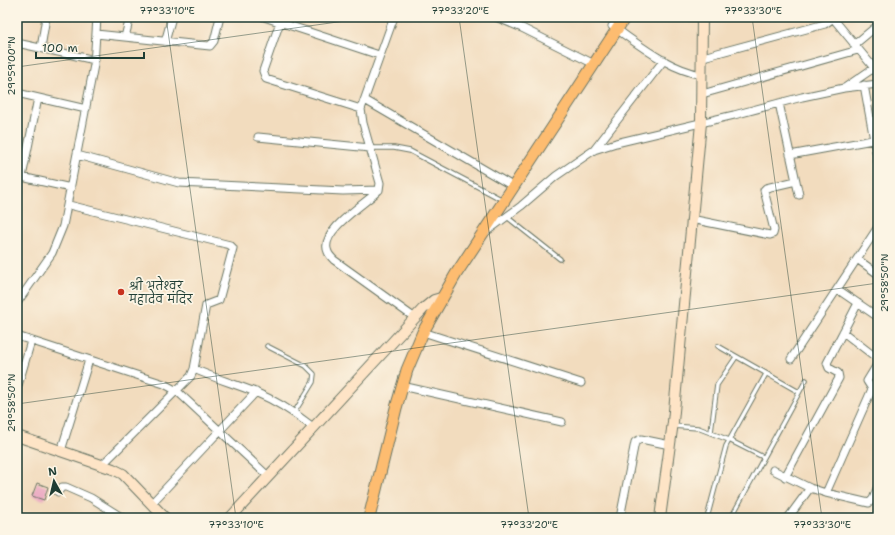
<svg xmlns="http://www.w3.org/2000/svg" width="895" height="535" font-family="'Shantell Sans','Playpen Sans Deva',sans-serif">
<rect width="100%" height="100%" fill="#fcf5e5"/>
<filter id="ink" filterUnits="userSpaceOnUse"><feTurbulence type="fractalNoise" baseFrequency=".025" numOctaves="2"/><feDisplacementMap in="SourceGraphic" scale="8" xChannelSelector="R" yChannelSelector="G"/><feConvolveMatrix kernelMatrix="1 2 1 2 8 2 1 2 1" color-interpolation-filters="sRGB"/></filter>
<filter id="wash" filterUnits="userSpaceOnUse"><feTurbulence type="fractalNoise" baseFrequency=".012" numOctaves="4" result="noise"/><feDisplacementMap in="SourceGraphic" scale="16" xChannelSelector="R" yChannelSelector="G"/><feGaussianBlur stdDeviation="0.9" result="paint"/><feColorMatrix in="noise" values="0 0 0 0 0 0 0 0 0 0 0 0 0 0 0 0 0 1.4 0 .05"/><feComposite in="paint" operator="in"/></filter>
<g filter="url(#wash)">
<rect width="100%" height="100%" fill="#f2dcbe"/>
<g id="blocks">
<path fill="#ecadc4" d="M37,483L48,487L44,500L32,496Z"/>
</g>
</g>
<g filter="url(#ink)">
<use href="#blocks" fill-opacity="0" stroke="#697564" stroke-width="1"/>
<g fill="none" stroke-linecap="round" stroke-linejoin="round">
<defs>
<path id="lane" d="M370,148H394L410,151L499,198
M507,217L560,259
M267,346L306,366L314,374L313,382L294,413
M718,346L799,392
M673,426L698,428L729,440L763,457
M711,432L717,385L736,357
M707,518L726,446L766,374
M731,518L806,380"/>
<path id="street" d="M264,17L379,55
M394,17L361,109L363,123L380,183L379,190C368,202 318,231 328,252C329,255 332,258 334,260L415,318
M496,17L522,28L590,62
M832,17L874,68
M280,22L263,71L266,79L361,109
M612,26C640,45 668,69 702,75
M96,34L210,46L214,41L220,17
M125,37L130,17
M165,42L172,17
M17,43L95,60
M854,45L878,25
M41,48L46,17
M703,57L825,24L835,17
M864,85L878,162
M846,87L878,65
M17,93L86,109
M702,94L858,50
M365,100L509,184
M779,103L799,195
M258,137L370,148
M594,150L664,60
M77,155L179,183L343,191L379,190
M790,155L878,139
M17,176L71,188
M22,177L38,98
M69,205L230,245L233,248L219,300L206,305L194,369L191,376L102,465
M691,219L770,235L773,234L774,230L764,190L766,188L796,181
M486,232L521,206L556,176L594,150L616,143L734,115L802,97L844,88L878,84
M857,259L878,274
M837,289L878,317
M17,303L52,253L63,226L94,65L97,17
M423,332L581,383
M843,332L878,359
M17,336L164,384L177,391L269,477
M791,359L878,227
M878,363L867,381L872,389L826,493L869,503L873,499L878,486
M194,369C214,378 235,384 255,392C277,401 295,413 313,427
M402,386L562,422
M17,389L31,341
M61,451L89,360
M773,470L810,488
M785,477L839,378L838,373L829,368L827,363L858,303
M58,492L62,487H66L91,498L123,518
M151,504L256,392
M620,518L635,442L641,439L670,445
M788,518L810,488L826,493"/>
<path id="secondary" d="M17,436L113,469L123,474L165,518
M230,518L423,309L434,300L441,298
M660,518L673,422L701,123L702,17"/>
<path id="primary" d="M369,518L396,408L407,370L423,332L456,274L625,17"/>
</defs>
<use href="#lane" stroke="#697564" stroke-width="5.5"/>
<use href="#street" stroke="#697564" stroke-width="9"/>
<use href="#secondary" stroke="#697564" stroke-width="12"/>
<use href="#primary" stroke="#697564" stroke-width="13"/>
<use href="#lane" stroke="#fff" stroke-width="3.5"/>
<use href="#street" stroke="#fff" stroke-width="7"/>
<use href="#secondary" stroke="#fee4c6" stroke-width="10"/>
<use href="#primary" stroke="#fdbc70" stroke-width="11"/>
</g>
</g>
<path fill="none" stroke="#1f3d34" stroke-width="1" stroke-opacity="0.45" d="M166,17L236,518M459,17L529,518M752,17L822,518M17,67L373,17M17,404L878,283"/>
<circle fill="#c8321e" stroke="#fcf5e5" stroke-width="1.5" cx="121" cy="292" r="4"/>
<g text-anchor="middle" stroke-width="3.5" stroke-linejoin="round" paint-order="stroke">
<g font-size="11" fill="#1f3d34" stroke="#fcf5e5" text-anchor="start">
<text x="129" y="290">श्री भूतेश्वर<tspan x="129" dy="13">महादेव मंदिर</tspan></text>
</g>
</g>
<rect width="895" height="535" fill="none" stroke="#fcf5e5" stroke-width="44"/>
<g transform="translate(54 481) rotate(352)" stroke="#fcf5e5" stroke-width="3" paint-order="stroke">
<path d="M0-3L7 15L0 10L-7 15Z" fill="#1f3d34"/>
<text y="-6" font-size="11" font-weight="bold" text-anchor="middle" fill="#1f3d34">N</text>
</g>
<path d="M36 52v6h108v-6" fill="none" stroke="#1f3d34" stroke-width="2"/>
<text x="42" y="52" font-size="12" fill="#1f3d34" stroke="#fcf5e5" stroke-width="3" paint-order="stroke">100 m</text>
<rect x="22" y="22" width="851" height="491" fill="none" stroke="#1f3d34" stroke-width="1.5"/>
<g font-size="10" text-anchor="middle" fill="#1f3d34">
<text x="167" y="14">77°33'10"E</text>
<text x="460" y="14">77°33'20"E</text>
<text x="753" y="14">77°33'30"E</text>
<text transform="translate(11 66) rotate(-90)" y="4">29°59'00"N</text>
<text transform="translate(884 283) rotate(-90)" y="4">29°58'50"N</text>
<text transform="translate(11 403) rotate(-90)" y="4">29°58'50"N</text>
<text x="236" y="528">77°33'10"E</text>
<text x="529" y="528">77°33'20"E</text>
<text x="822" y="528">77°33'30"E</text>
</g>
</svg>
